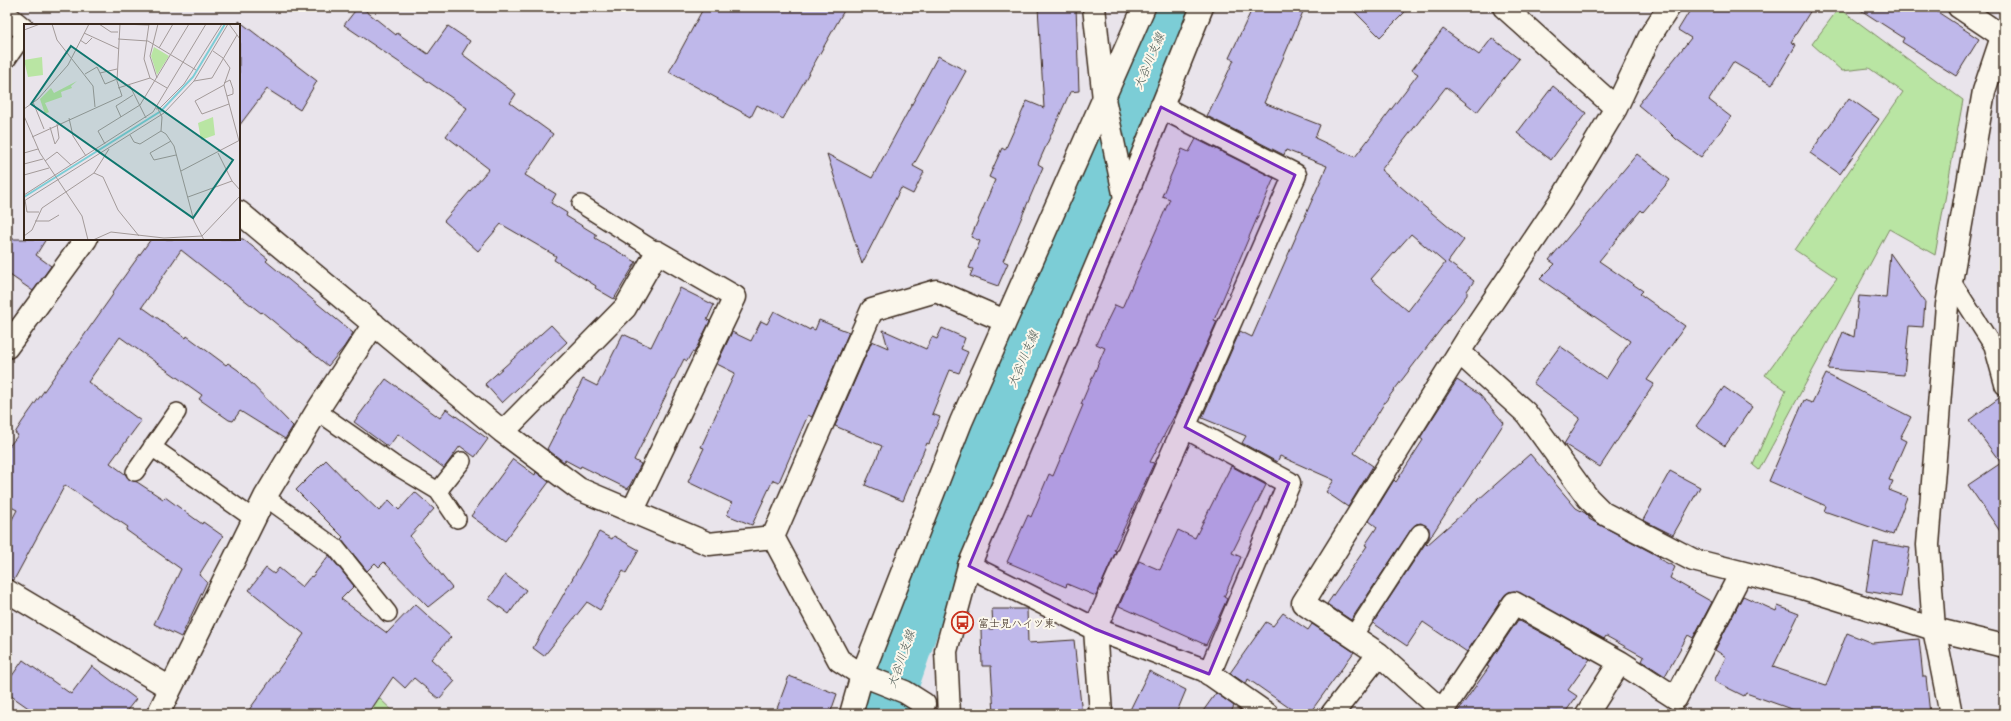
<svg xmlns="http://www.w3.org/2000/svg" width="2011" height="721" font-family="Delius,'Klee One',sans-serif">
<rect width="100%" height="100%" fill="#e9e4eb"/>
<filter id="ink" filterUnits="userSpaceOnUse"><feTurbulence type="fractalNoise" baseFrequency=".025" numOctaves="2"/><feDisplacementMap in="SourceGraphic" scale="8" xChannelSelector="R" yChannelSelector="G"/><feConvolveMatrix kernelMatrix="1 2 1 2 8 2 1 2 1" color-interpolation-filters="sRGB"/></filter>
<g filter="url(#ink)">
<path fill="#b9e5a3" stroke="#7a8860" d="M1839,8L1963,100L1935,255L1889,229L1759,470L1753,465L1786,390L1765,375L1837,278L1795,250L1903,92L1869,68L1842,71L1812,44Z
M379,698L396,714H369Z"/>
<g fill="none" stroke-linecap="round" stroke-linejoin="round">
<path stroke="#7ccdd6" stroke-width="53" d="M882,714L918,609L1172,7"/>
</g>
<path fill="#bfb8ea" stroke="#3b2a1e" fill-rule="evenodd" d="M358,7H361L396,35L397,33L428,54L448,26L470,41L462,54L516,94L510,103L553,134L525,175L556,194L551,203L567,213L566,216L597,235L595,238L636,262L614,299L595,288L596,286L554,260L556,256L501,224L478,251L444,221L489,169L446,136L467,108L344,25Z
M704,7H846L783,119L757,105L751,117L669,72Z
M1038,7H1076L1079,91L1070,92L1038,164L1043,167L1003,261L1008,263L998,286L970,276L973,269L969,268L980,241L971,237L995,180L989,177L1002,148L1005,150L1027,101L1044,108Z
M1253,7H1305L1264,103L1320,125L1315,138L1355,157L1418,74L1412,70L1443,29L1479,55L1492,38L1519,59L1477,112L1446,87L1381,170L1464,240L1448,262L1474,281L1467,291V295L1385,402L1354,453L1373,466L1348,507L1326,492L1334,480L1280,456L1277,462L1242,443L1246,436L1202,418L1240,331L1252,337L1327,166L1286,150L1284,155L1207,116L1234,60L1229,58ZM1411,234L1445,263L1408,311L1371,279Z
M1350,7H1410L1380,37Z
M1692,7H1813L1791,42L1796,45L1772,85L1733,62L1709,100L1731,117L1701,157L1676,139L1661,124L1638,105L1691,38L1678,30Z
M1856,7H1930L1979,39L1956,76L1902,42L1904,38Z
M239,21L317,81L300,110L267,89L239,126Z
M938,56L966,71L913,166L924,172L913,194L901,188L862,264L827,154L872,178Z
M1553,86L1586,113L1551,160L1517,133Z
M1849,98L1879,119L1840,174L1810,153Z
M1196,139L1274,178L1214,320L1217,321L1178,409L1150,462L1154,463L1114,550L1116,551L1096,596L1067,584L1066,587L1007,562L1028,515L1031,517L1049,474L1053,476L1083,405L1081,404L1105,348L1096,344L1115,305L1122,308L1170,199L1162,196L1182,149L1189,152Z
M1637,154L1670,180L1643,212L1641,210L1599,261L1643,291L1640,294L1685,326L1647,380L1654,384L1600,467L1564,444L1580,418L1533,383L1560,346L1606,379L1630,341L1540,279L1555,264L1549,260Z
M7,239H46L36,255L51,266L33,291L7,273Z
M151,239H243L268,259L266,261L353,333L344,347L328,366L262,312L261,313L181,250L142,307L186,338L187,336L226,365L228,363L238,370L293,426L285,439L240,411L233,421L229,420L199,399L202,395L120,337L88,382L141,421L110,463L125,474L130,480L137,482L163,499L165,497L202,524L203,522L223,536L199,575L207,582L181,637L154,624L181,569L126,530L128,527L65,485L14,580L7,579V529L17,510L7,505V449L18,435L15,433L22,422L63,364H64L114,293L113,292Z
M1890,253L1925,302L1923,327L1909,326L1904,375L1828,369L1843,332L1854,337L1859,296L1886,298Z
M680,288L714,305L707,320L710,321L694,353L692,352L687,361L684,359L634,460L641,464L628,489L581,466L580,468L565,460L564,462L547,449L583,379L597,386L623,334L651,347Z
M774,311L810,330L811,328L815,330L819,320L849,332L812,417L808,415L779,482L773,480L752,525L727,515L732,503L688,482L704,448L701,447L735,373L717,364L732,332L751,341L761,321L767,324Z
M551,325L567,342L502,403L485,384Z
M942,328L965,338L961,349L968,352L959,373L950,370L932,414L940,417L929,444L927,443L903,501L865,485L882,446L835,426L872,341L888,348L883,330L926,349L932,337L937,339Z
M1826,374L1911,417L1900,438L1906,441L1889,480L1893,481L1889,490L1907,497L1893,535L1824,511L1826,506L1769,481L1804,400L1812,403Z
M386,379L440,418L446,409L488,439L475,457L460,446L444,468L398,434L388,447L354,422Z
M1457,380L1480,395L1504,423L1426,544L1427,545L1530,454L1576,508L1585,513L1589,517V519L1660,557L1659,559L1675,567L1670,578L1712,602L1693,638L1688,635L1665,676L1642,661L1644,657L1606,636L1604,639L1515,591L1509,592L1504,596L1467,652L1423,622L1407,646L1373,623L1429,538V528L1421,523L1416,524L1412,528L1351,620L1327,604L1367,546L1365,545L1377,527L1369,521L1394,480L1396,482L1423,440L1420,438Z
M1724,387L1752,407L1725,446L1696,426Z
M2002,396H2004V537L1968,485L2001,463L1969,420Z
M513,459L535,475L536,472L549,482L505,541L471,516Z
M326,460L356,491L357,490L379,511L389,500L399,510L415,492L434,509L410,536L452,588L428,607L384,562L379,567L375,563L367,571L341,539L343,537L296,490Z
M1231,466L1266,485L1232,553L1241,557L1224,597L1227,599L1206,645L1119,606L1139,561L1160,570L1178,530L1195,538Z
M1670,471L1700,487L1673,535L1643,520Z
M599,532L612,539L614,536L639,550L626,573L623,571L600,610L587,602L544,656L533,648Z
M1874,542L1910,548L1901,597L1866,591Z
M329,555L354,586L341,599L387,633L415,604L451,637L431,659L455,681L439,699L414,678L405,688L393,677L368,714H246L304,634L249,590L266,568L274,574L279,568L302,587L311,576L312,577Z
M505,575L526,590L509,614L489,599Z
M1743,596L1776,611L1778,606L1799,614L1773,667L1826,685L1847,633L1872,643L1919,639L1923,677H1926L1930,714H1805L1746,693L1744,696L1714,681L1726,657L1715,650Z
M992,609H1027L1028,643L1074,640L1082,714H994L991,666H982L981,629H993Z
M1283,613L1308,630L1312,624L1354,652L1309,714H1298L1248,679L1246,684L1230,673L1266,622L1273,626Z
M1518,620L1590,659L1568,690L1577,696L1564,714H1456L1489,667L1487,666Z
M23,660L71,694L92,666L136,699L124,714H37L7,693V683Z
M1149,671L1186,690L1176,714H1128Z
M789,676L837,694L830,714H775Z
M1216,693L1234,706L1230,714H1201Z"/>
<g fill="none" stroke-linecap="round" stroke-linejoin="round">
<defs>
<path id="lane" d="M7,59L25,33
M581,204L657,252
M1951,280L1993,346L2004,386
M317,411L393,464L438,491L457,519
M152,447L254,519
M135,472L177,412
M438,491L462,461
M265,497L336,548L388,613
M1353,636L1420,533"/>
<path id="street" d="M1504,7L1616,108
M1959,7L2002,36
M7,16L25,31
M1125,198L1202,7
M239,212L503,432L579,489L709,544L773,537L839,660L862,675L905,692L924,704
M7,347L86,239
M1459,352L1526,413L1588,498L1603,513L1693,560L1803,588L1934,629L2004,646
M1185,427L1289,483L1209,674
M503,432L625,308L657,252L735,297L632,512
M773,537L872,310L936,291L1005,321
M969,566L1095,629L1204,670L1267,714
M7,591L170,688
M1620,662L1676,698L1741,573
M158,714L265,497L317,411L374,324
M851,714L862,675L961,422L1144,7
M1101,714L1095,629L1295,175L1161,107
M1332,714L1379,654
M1440,714L1432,702L1379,654L1303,603L1466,341L1561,200L1616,108L1650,36L1669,7
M1440,714L1514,603L1620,662L1587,714"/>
<path id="secondary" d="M949,714L946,651L969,566L1125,198L1104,99L1094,7
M1951,714L1934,629L1928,545L1947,305L1984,91L2004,31"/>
</defs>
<use href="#lane" stroke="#3b2a1e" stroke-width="20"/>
<use href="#street" stroke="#3b2a1e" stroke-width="25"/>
<use href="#secondary" stroke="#3b2a1e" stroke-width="25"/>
<use href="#lane" stroke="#fbf7ec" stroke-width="17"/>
<use href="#street" stroke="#fbf7ec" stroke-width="22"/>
<use href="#secondary" stroke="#fbf7ec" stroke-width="22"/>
</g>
</g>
<path fill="#7b2cbf" fill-opacity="0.2" stroke="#7b2cbf" stroke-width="3" stroke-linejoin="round" d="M1161,107L1295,175L1185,427L1289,483L1209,674L1095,629L969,566Z"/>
<defs>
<symbol id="bus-ring" viewBox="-11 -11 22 22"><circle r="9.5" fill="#fbf7ec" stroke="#c8321e" stroke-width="1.5"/><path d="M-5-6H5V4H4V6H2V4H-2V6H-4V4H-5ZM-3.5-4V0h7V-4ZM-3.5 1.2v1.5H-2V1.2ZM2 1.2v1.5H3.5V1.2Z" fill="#c8321e"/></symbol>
</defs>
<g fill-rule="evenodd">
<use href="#bus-ring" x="950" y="610" width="25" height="25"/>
</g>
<g text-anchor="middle" stroke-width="4" stroke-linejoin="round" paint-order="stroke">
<g font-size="11" fill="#3b2a1e" stroke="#fbf7ec" text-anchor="start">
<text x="978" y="627">富士見ハイツ東</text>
</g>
<g font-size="12" font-style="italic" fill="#4e5b55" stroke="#fbf7ec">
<text transform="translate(1149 61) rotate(-67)" y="4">大谷川支線</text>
<text transform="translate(1023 359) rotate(-67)" y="4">大谷川支線</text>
<text transform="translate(901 659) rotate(-71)" y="4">大谷川支線</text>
</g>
</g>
<g transform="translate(24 24)">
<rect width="216" height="216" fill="#e9e4eb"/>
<path d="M130,23L145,32L133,51L127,32ZM18,33L19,51L4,53L0,36ZM53,57L47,62L48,64L37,68L38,73L21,79L25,88L21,90L16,75L27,64L30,69ZM189,93L191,111L177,116L174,99Z" fill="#b9e5a3"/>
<path fill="none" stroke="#7ccdd6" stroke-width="2" d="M0,173L137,87L169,53L201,0"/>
<path fill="none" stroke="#a39a99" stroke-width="1" d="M28,0L33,16L69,62L71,83M75,0L87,8H94M96,0L125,1M125,0L120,35L126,54M205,0L216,15M0,6L16,0M60,9L95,25M94,15L124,17L172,46M56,16L62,20L68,14M135,24L149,0M189,27L199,34L206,44L200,61L215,117M61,50L73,43L76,49M133,54L126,32L134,0M93,55L81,60L76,49L93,45M170,57L188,54L213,11M200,59L206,56L209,65V70L203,72M105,60L122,94M200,61L171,77L178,90L205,80M94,64L126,54L143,64M9,78L20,105M0,85L14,75L44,41L65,0M132,85L136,84L160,60L198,0M134,85L138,93L137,107L142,110L150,122L170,197L180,216M0,92L16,129L58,192L64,216M97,93L92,82L109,71M45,94L49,112L62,132M26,103L31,120L35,114L33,100M106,111L110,118L116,120L137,107M8,113L98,72L93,57L96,0M147,117L126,129L130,136L152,131M81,120L74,107L116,81L165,0M0,129L14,125M194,129L208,157L216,166M21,137L33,128L47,141M0,140L19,135M157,147L216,116M70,149L79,153L94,186L115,212M0,151L25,144M0,171L129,88L182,0M164,173L208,157M1,176L3,188H15M0,177L140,89L170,57L204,0M11,197H25L35,191M0,212L8,206L18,184L70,149L85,125M69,216L87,208L140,214L178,212L216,172"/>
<path fill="#0f766e" fill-opacity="0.15" stroke="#0f766e" stroke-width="2" d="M47,22L209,136L169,194L7,80Z"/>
<rect width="216" height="216" fill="none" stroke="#3b2a1e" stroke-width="2"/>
</g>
<rect width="2011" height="721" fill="none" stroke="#fbf7ec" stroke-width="24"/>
<rect x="12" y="12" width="1987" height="697" fill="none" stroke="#3b2a1e" stroke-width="1.5" filter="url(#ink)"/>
</svg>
